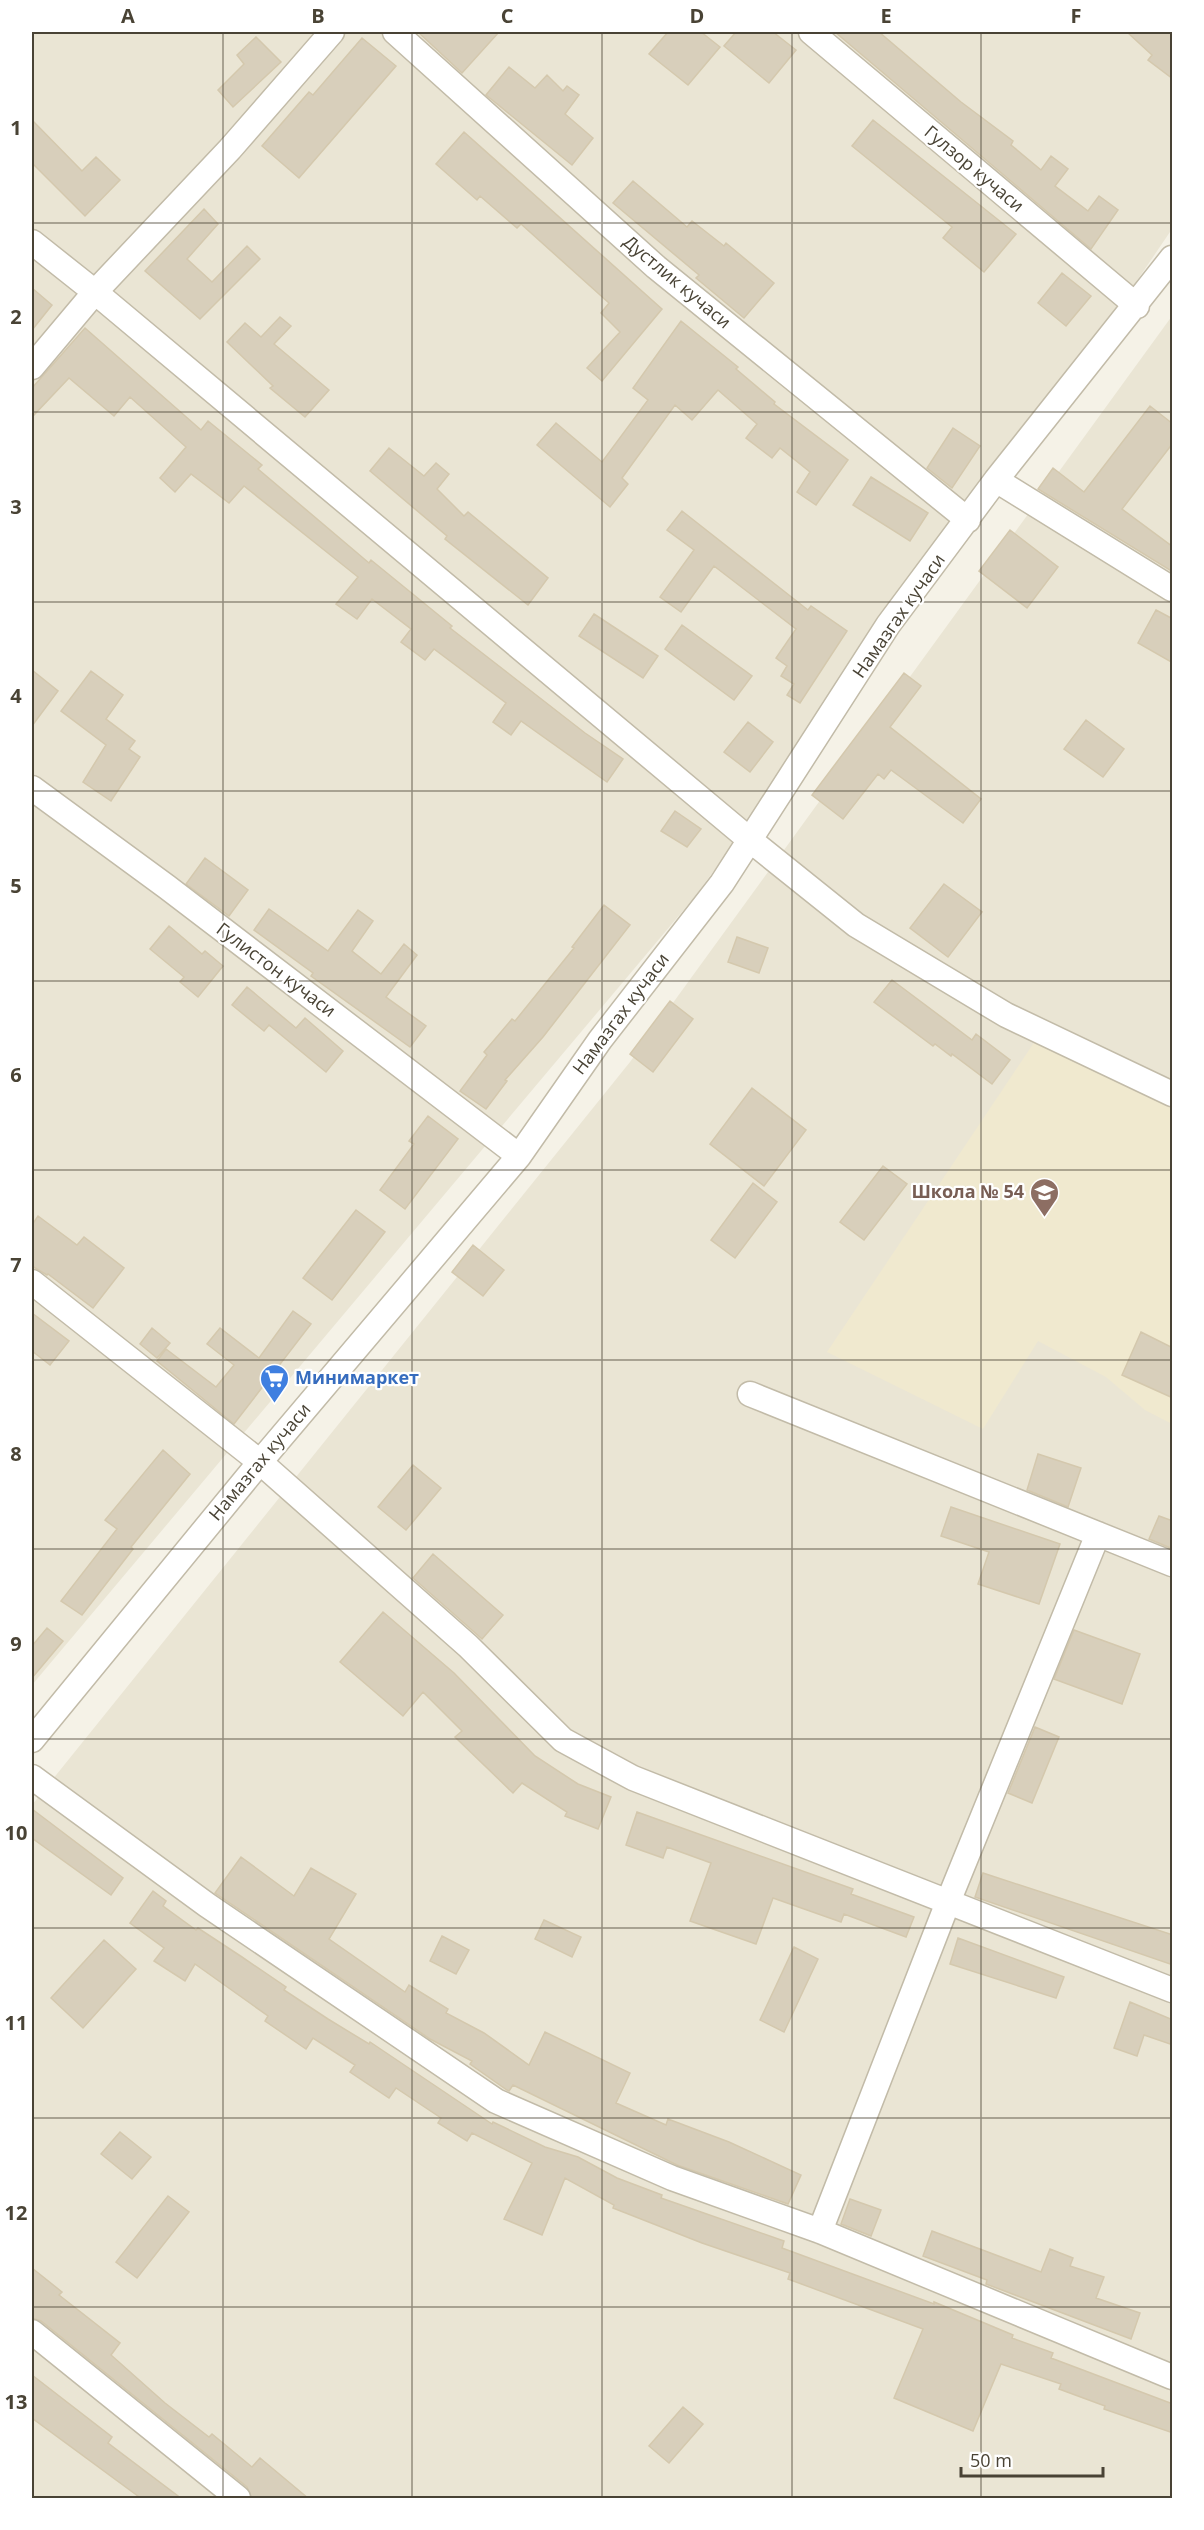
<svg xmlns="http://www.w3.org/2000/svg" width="1204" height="2530" font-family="'Open Sans',sans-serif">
<rect width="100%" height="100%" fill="#f5f2e7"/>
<path fill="#eae5d4" d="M32,32H1172V229L961,540L692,900L32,1685Z
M1172,316V2498H32V1805L630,1062Z"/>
<path fill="#f0e9cf" d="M1041,1032L1172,1094V1424L1145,1410L1106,1377L1038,1341L983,1429L827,1352Z"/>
<path fill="#d8cfbb" stroke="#d4c8ad" stroke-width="1.5" d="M418,32H499L462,73Z
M668,32H701L720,47L688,85L649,54Z
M736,32H773L796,50L769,83L724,46Z
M835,32H879L961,102L1013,141L1011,145L1041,170L1051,156L1068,169L1055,186L1088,211L1099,196L1118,210L1091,249Z
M1127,32H1173V79L1148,60L1152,55Z
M256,37L281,62L233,107L218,90L244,64L237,55Z
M362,38L396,66L299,178L262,146L309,92L313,95Z
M509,67L535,88L547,75L563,91L567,86L579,95L565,114L593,138L572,165L486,95Z
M32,120L82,171L96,157L120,180L85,216L32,163Z
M873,120L1016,234L984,272L943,238L952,227L852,146Z
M464,132L662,309L602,381L587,368L620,332L601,313L609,303L521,224L517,228L480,196L477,200L436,164Z
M633,181L687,227L692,221L724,246L726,243L774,283L744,318L696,278L699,275L613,203Z
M204,209L218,224L187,259L212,282L247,246L260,259L200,319L145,271Z
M1062,273L1091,296L1066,326L1038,303Z
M32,288L52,305L32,330Z
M280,317L291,326L274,344L329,390L305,417L270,388L273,386L227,342L245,323L261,337Z
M681,321L738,367L736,369L775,402L774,404L848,460L816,505L797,492L810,472L780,448L772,458L746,438L757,424L718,390L692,420L675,405L622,478L628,484L610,507L537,445L556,423L602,462L648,400L633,388Z
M85,328L201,430L208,421L262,465L258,469L369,563L371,560L452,626L450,628L585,733L623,759L607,782L521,721L511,735L493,722L506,703L434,649L425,660L401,642L411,629L372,599L357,619L336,604L358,577L244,486L229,503L191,474L175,492L160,478L186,447L130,397L114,416L69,378L32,417V388Z
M1150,406L1173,424V443L1122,509L1173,547V572L1038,489L1053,468L1084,492Z
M953,428L980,446L952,488L927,468Z
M389,448L424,476L436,463L449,474L437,489L464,516L468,512L548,578L528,605L445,539L447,536L370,471Z
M871,477L928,513L910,541L853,505Z
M682,511L808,610L811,606L847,631L800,703L787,695L794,684L781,676L787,666L776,658L796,629L714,566L681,612L660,597L694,550L667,530Z
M1010,530L1058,567L1027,608L979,571Z
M1156,610L1173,619V663L1138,643Z
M594,614L658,656L643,678L579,636Z
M682,625L752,676L734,700L665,649Z
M32,670L58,691L32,726Z
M91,671L123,695L106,719L135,741L129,749L140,757L111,801L83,782L106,745L61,711Z
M904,673L921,686L890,727L981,799L963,823L891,770L884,779L878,774L843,819L812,795Z
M1086,720L1124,749L1103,777L1064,749Z
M748,722L773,742L750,772L724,752Z
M675,811L701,829L687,847L661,831Z
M205,858L248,890L229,916L186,884Z
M944,884L982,912L948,957L910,928Z
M604,905L630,925L543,1037L505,1080L507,1081L486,1109L460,1091L487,1055L484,1052L512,1019L515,1021L574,948L572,947Z
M269,909L328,951L358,910L373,921L352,951L381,974L404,944L417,955L386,997L426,1026L410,1047L311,976L313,973L254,930Z
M169,926L202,954L205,951L223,966L198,997L180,982L184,977L150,949Z
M737,937L768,948L759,973L728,962Z
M892,980L972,1040L976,1034L1010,1060L992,1084L952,1054L951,1056L935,1044L933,1046L874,1002Z
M247,987L296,1028L305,1018L343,1051L326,1072L269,1025L264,1031L232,1005Z
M670,1001L693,1019L653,1072L630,1054Z
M752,1088L806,1130L764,1186L710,1144Z
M428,1116L458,1139L405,1209L380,1190L414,1144L409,1141Z
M883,1166L907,1184L864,1240L840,1222Z
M753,1183L777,1202L735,1258L711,1240Z
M356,1210L385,1232L332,1300L303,1278Z
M38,1216L77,1245L84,1237L124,1268L93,1308L48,1274L47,1275L32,1266V1225Z
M473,1245L504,1270L483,1296L452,1272Z
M293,1311L311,1324L234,1424L157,1361L166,1349L216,1387L234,1365L207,1344L220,1328L259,1358Z
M32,1313L69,1341L50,1365L32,1351Z
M152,1328L170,1343L157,1358L140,1344Z
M1141,1332L1173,1348V1398L1122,1375Z
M163,1450L190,1474L131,1547L133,1549L82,1615L61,1601L117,1529L105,1520Z
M1038,1454L1081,1468L1068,1507L1027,1490Z
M413,1465L441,1488L406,1530L378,1507Z
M951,1507L1060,1544L1039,1604L978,1584L989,1552L941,1536Z
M1159,1516L1173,1521V1549L1149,1539Z
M433,1554L503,1615L482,1639L413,1578Z
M383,1612L454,1673L535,1756L578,1784L611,1797L598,1829L565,1816L567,1812L522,1783L513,1793L455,1737L462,1731L423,1692L403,1716L340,1662Z
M47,1628L63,1641L32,1678V1646Z
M1074,1630L1140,1654L1122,1704L1054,1679Z
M1035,1727L1059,1737L1032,1803L1008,1793Z
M32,1809L123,1878L111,1895L32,1838Z
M637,1812L853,1889L851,1894L914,1917L906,1937L844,1914L841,1922L773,1898L756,1944L690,1921L711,1863L667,1847L663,1858L626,1845Z
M241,1857L294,1896L311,1868L356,1894L329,1939L405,1992L409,1985L448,2009L446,2013L484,2033L529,2065L545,2032L630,2073L616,2103L666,2125L668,2119L729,2142L801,2175L788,2204L677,2165L513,2085L509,2091L507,2090L470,2064L472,2061L430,2039L215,1893Z
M983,1873L1173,1935V1965L975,1897Z
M153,1891L166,1901L163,1906L196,1930L198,1928L242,1957L286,1987L284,1990L328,2019L369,2044L370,2042L492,2124L493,2122L545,2147L578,2157L617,2178L662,2195L661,2198L784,2241L782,2248L934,2304V2302L1013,2335L1012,2338L1053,2353L1051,2358L1173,2404V2433L1104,2409L1105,2406L1059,2389L1061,2384L1001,2364L973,2431L894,2398L923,2329L788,2279L790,2273L702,2243L613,2208L614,2205L565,2178L542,2235L504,2219L532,2163L472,2133L467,2141L438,2123L441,2118L396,2088L389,2098L350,2072L355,2065L313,2038L306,2049L265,2021L268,2016L195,1964L185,1981L154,1961L164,1948L130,1923Z
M544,1920L581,1937L572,1957L535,1939Z
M442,1936L469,1950L456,1974L430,1961Z
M958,1938L1064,1977L1056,1998L950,1964Z
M104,1940L136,1969L83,2028L51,1998Z
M794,1947L818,1959L784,2032L760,2020Z
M1130,2002L1173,2020V2045L1144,2035L1137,2056L1114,2048Z
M120,2132L151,2157L132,2179L101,2154Z
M168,2196L189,2212L137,2278L116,2262Z
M850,2199L881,2210L871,2236L841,2224Z
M932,2231L1041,2272L1050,2249L1073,2258L1070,2266L1104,2277L1096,2298L1140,2313L1131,2339L986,2284L987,2280L923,2256Z
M32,2268L62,2292L59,2295L120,2343L111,2355L165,2403L209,2437L212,2434L252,2467L260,2458L309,2499H252L247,2487L41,2321L32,2318Z
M32,2375L112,2437L108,2443L182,2499H142L32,2418Z
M683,2407L703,2424L669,2463L649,2446Z"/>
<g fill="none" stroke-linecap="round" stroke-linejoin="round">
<defs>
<path id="minor" d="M395,32L656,267L968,520
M811,32L1137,306
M32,242L95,292L750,840L856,925L1006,1015L1172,1094
M32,367L95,292L230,149L332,32
M996,480L1172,589
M32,788L167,887L519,1156
M32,1282L260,1462L468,1646L563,1740L633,1778L1172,1990
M750,1394L1172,1564
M32,1740L260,1462L519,1156L600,1040L722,883L888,625L996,480L1172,258
M32,1777L207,1905L496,2101L672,2178L820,2231L1172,2377
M820,2231L948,1902L1098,1534
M32,2332L238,2498"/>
</defs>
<use href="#minor" stroke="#c2bba8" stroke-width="27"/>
<use href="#minor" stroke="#fff" stroke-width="24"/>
</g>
<path fill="none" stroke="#494335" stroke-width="1.5" stroke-opacity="0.55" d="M223,32V2498M412,32V2498M602,32V2498M792,32V2498M981,32V2498M32,223H1172M32,412H1172M32,602H1172M32,791H1172M32,981H1172M32,1170H1172M32,1360H1172M32,1549H1172M32,1739H1172M32,1928H1172M32,2118H1172M32,2307H1172"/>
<defs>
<symbol id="school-pin" viewBox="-11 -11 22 30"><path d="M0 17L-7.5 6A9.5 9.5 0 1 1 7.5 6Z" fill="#8d6e63" stroke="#fff"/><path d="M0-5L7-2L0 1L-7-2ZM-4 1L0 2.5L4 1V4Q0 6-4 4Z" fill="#fff"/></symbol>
<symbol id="supermarket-pin" viewBox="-11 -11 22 30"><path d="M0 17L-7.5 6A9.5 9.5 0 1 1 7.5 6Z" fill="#3f7fe0" stroke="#fff"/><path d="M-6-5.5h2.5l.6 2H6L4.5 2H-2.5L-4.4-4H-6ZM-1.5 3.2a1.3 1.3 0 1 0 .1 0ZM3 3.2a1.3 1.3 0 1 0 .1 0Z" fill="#fff"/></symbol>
</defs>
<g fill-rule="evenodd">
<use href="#school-pin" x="1028" y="1176" width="33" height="45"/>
<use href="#supermarket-pin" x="258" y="1362" width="33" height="45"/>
</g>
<g text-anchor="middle" stroke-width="4.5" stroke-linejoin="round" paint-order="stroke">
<g font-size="18" fill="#494335" stroke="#fff">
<text transform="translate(974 169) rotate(40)" y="6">Гулзор кучаси</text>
<text transform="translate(677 282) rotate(40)" y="6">Дустлик кучаси</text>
<text transform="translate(899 616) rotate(-55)" y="6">Намазгах кучаси</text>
<text transform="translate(276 970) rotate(37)" y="6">Гулистон кучаси</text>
<text transform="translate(621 1014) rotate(-53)" y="6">Намазгах кучаси</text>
<text transform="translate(260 1462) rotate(-50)" y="6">Намазгах кучаси</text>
</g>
<g font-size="18" font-weight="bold" fill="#785e54" stroke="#fff" text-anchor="end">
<text x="1024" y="1198">Школа № 54</text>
</g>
<g font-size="18" font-weight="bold" fill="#366cbe" stroke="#fff" text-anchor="start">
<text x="295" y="1384">Минимаркет</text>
</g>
</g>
<rect width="1204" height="2530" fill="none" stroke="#ffffff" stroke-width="66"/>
<path d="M961 2467v9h142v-9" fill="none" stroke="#494335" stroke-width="3"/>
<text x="970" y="2467" font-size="18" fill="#494335" stroke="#ffffff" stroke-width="4.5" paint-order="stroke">50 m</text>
<rect x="33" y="33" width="1138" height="2464" fill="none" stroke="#494335" stroke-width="2"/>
<g font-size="20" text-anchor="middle" font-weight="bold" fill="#494335">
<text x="128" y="23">A</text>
<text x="318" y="23">B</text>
<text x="507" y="23">C</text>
<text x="697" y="23">D</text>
<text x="886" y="23">E</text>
<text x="1076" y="23">F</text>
<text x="16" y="135">1</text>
<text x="16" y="324">2</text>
<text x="16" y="514">3</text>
<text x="16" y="703">4</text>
<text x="16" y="893">5</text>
<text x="16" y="1082">6</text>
<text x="16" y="1272">7</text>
<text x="16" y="1461">8</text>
<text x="16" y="1651">9</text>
<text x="16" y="1840">10</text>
<text x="16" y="2030">11</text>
<text x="16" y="2220">12</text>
<text x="16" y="2409">13</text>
</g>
</svg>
